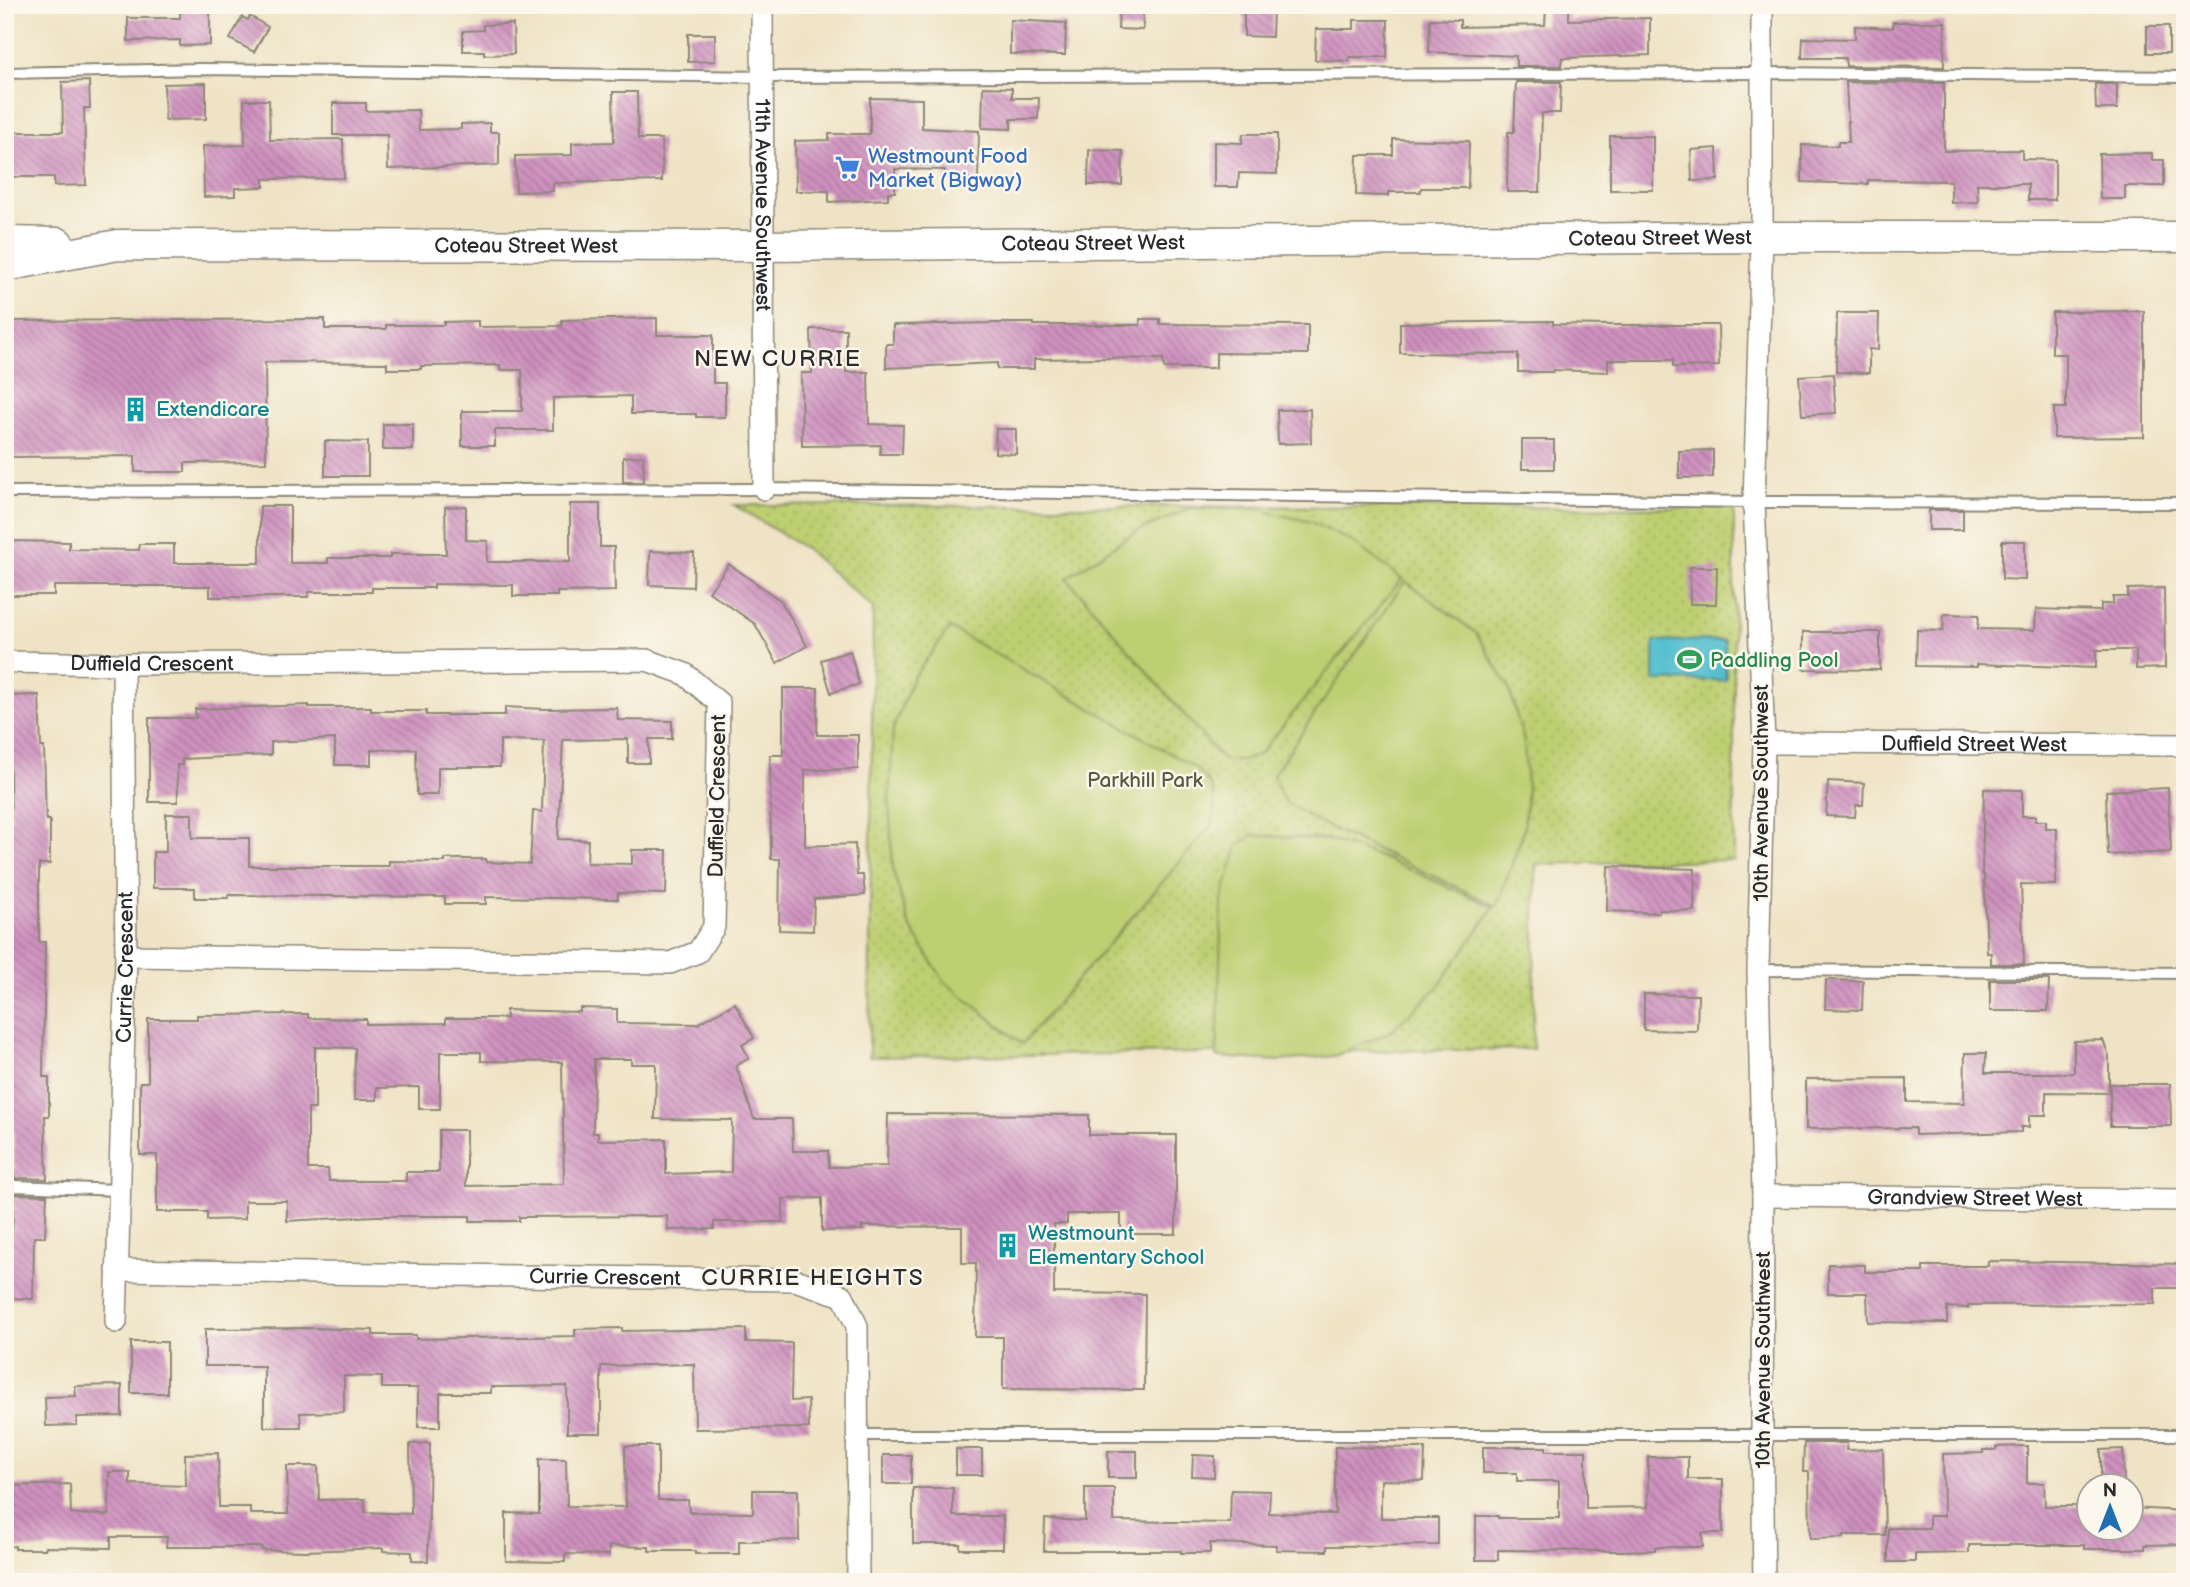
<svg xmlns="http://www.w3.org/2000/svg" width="2190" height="1587" font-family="'Balsamiq Sans',sans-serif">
<defs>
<pattern id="green-dots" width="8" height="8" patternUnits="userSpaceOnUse" patternTransform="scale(1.75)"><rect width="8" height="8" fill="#becf72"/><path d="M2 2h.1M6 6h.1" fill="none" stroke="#a3b263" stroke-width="1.8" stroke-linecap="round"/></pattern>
<pattern id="building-back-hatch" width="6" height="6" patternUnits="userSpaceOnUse" patternTransform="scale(1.75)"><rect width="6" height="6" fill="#cf91bf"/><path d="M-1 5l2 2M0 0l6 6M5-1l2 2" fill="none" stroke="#a8779b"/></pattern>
</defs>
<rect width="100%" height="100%" fill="#fbf7ec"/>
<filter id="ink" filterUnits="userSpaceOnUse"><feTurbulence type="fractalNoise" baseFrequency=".0143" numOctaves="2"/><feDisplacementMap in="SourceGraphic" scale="14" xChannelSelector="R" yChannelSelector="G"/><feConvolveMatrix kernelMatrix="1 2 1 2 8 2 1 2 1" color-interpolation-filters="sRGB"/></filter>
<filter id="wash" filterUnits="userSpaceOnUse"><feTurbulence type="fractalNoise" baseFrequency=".00686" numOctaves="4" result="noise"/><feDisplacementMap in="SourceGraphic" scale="28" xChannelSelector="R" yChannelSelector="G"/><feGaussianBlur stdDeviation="1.57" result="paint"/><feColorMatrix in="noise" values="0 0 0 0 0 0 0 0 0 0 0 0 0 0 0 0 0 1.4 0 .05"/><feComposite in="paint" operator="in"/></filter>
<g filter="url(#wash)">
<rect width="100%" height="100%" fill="#efe3c5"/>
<path fill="url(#green-dots)" stroke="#747d4e" stroke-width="2" d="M734,505L1734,508V860L1536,864L1533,1049L869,1057L873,608L806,549Z"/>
<path fill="#becf72" stroke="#747d4e" stroke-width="2" d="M1191,508H1250L1311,522L1353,542L1402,579L1260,754L1246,760H1223L1067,578L1134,533Z
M1405,581L1476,633L1509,688L1524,742L1527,787L1524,830L1497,906L1320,823L1284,801L1273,775Z
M950,628L1194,767C1217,788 1217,795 1212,825L1022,1044L944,981L909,925L893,870L889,801L893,729L913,678Z
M1252,835L1329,840L1383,858L1494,907L1437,988L1390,1032L1335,1056L1279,1061L1217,1057L1222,899L1238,846Z"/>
<path fill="#52becd" stroke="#3e747c" stroke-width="2" d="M1725,640L1726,680L1654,681V641Z"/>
<g id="blocks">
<path fill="url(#building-back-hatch)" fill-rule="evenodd" d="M1119,5H1143V30L1118,29Z
M1546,6H1569V20L1650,18V55L1562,58L1561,66H1516V56L1429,52L1430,19L1460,20V27L1545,25Z
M1244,8L1273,9L1272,37L1244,36Z
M180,10H210V45L180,46V40L128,41V18H180Z
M250,16L268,27L254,52L230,39L242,17L248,20Z
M1010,20L1066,23L1065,55L1010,54Z
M1354,20H1388L1387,57H1349V61L1315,60L1316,29H1354Z
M1893,22H1945L1944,67L1846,66L1845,58H1802L1803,38L1855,39V26L1893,28Z
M513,24L514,54L484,55V51H463V31L483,30V25Z
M2147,26H2169V53H2147Z
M688,34H715V61L688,62Z
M89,81L90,108H84L86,185L54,186V177H5V132H63L62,82Z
M1516,82H1561L1560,113H1542L1540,192H1507L1508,132H1514Z
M1846,82L1944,83V151L2022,150V159L2055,160V200H2028V184H1977L1978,202L1951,203V181L1868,180V184L1802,182V145L1838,146V142H1849Z
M206,83V119L165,120L164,84Z
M2095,84H2117V109H2096Z
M983,87L1012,88V98H1039L1038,119H1011V129L982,128Z
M613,92H637L638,139H662V181L553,183V191L516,192L515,156L572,155V143L614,142Z
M870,98L922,99V128L979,131L978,179L945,178V170L895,169V192H888V199L829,202V191H796L795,141L829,140V134H870Z
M244,100H269L270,140L343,139L344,178L264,179V187L235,188V196L204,197L203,146L245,145Z
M333,103H366V111L418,110L419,130L461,129V124L490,123V132H499V165L388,169L387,135H333Z
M1243,134H1277V174L1239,173L1238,187H1214V142L1242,143Z
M1610,136H1653V190H1610Z
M1393,139L1469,141L1468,188H1421L1420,192H1388V196L1356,195L1357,155H1393Z
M1717,148L1718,180L1692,181L1691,150Z
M1089,150L1123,151L1122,185H1088Z
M2152,153V160H2164V186H2125V199H2100L2099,154Z
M2144,311V437L2054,438V408H2066V354H2052V312Z
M1837,313H1879L1878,350L1869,349V373L1836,372Z
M657,318V335H713V383H725V417H696V414H631V396L553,398V430H495V446H462V411H522V370H500V365L421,366V369H387V363L265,362L266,462L185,463V472H135V456L5,457V321L325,319V329H386V325H444V322L478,321V327L562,326V320Z
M1140,319H1160V324L1308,325V354L1216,353V368H1164L1163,359L1105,358L1034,359V369H997V363L886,368V344H893V325L997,323H1034V325H1140Z
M1553,321V324L1610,325H1718L1719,366L1673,367V360H1608V372L1553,370V372H1518V354L1400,353V323Z
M811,329H846V372H868L869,424L903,425L902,454H880L881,445L802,446L801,373H812Z
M1833,374L1836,413L1802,415L1799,376Z
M1310,409L1311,443L1278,444L1277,410Z
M383,424H413V450H383Z
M996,429H1016V454L995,453Z
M1522,440H1554V469H1522Z
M325,441L368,442V476H325Z
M1713,450V477L1679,478V451Z
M643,456L644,482H623V457Z
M570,504H600V547H614L615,591L557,592V596H513V585L434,584V588H372V592H308V597H210V586H54V595H5V541L69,542V549L139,550V544H174V563H260V506H290V563H328V558H390V554H446L445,507L466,506V540L488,541L487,562H570Z
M1929,510H1963V530H1929Z
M2002,541H2025V580L2002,579Z
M650,551L694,553L693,587L649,585Z
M729,564L781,601L807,646L777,663L755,624L709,592Z
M1690,567H1717L1716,604H1690Z
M2164,588L2165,668L2136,669V650H2096V668L1977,664V667L1916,666L1917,630L1943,631L1944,614L1979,615L1978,629L2035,630L2036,609L2101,611V604H2113V597H2128V589Z
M1803,632H1880V670L1803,669Z
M850,651L859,684L831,693L821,660Z
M783,688H818L817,735H858V769L805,770V846L855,844L857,875H863L865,895L814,899L813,931L779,930L780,859H771L770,755H783Z
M39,695L41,747H44L46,820H50V864H39V942H45L43,1077H49V1116H45L47,1179L14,1178L13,1116H5V873L6,819H11L9,736H5V696Z
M309,705V707H371V711H426V715H505V707L544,709L617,708L618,720L672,721V739H649V763H628V739L563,740L558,839L588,840L587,863L632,864V850H667L666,894L618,893V899L486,897V904H445V897L228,895V898H195V888H153V852H166V814H192V838H249V866H389V861L445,862V859H486V862L530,864L533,811L542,812L544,741L500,740V767H438V795H417L416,749L371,750V765H335V739L271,742V755L182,759V765H177L178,802H149V718H196L195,709Z
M1828,781L1864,783L1863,805H1856L1855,817L1826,816Z
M2168,788L2171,852L2108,855L2106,791Z
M1984,789L2022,790V816H2036L2035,821H2046V828H2057L2056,885L2021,884L2024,964H1991V953H1987L1984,875L1982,874Z
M1608,866L1695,869L1694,911L1659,910V913L1607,911Z
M1826,980L1863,981L1862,1010L1825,1009Z
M1990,980H2049L2048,1011H1990Z
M1644,994L1698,995L1697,1031L1644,1030Z
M735,1003L754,1038L742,1045L749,1058L736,1066L754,1119H792L793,1151H828L829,1167L887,1166L888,1114L1089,1115V1135H1176V1234H1121V1214H1067V1224H1054V1293L1145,1294L1144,1390L1003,1389V1337H975L976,1263H962V1227L862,1226V1230L822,1231V1198L783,1199V1222H714V1229L668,1230L667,1216L519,1217V1221H470V1216H375L287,1221V1201H245V1219L207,1220V1212H157V1155H140V1082H148V1019H197V1015L308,1014V1018L366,1019V1024L446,1023V1018H506V1010L580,1012V1008L617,1009V1023L697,1024ZM315,1047L355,1048L354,1100H377V1088L419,1087V1109H440V1052H481V1061L562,1062L564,1184L466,1186V1130H439V1172H406V1181H329L328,1169H308V1109H315ZM594,1059H631V1064H656L655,1119L732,1120L731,1172L666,1174V1139L598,1140V1133H593Z
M2103,1040L2109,1056V1093L2046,1092V1115H2029V1127H2021V1132L1915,1135V1128L1806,1129V1079L1907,1078V1102L1964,1103L1965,1053H1986L1985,1073H2074V1041Z
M2110,1084H2170L2171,1126H2110Z
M14,1194L47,1195L45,1237H34L33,1299L5,1298V1255H11Z
M1988,1261L2185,1264V1288H2155V1304L1968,1305V1308L1947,1307V1323L1868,1322L1867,1293H1828V1264L1865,1265V1272H1923V1266H1988Z
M308,1328L373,1330V1335H416V1339L575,1336V1329L622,1328V1331L746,1329V1342L792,1343L791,1401L808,1400L809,1428L695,1429L694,1364L601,1366V1433H567V1386L491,1387V1393H440V1427H418V1388H382V1377L344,1376V1412L300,1413L301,1427H264V1366H205V1329Z
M131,1342H167V1393H131Z
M122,1385V1416L77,1417V1425L46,1426L45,1397L76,1396L75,1386Z
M430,1443L428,1561L412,1560V1552L383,1551V1548L305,1551L262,1550V1547H166L167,1537H111V1548L45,1547V1549H15V1546L5,1547V1486L70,1484L71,1514L109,1515V1472H130V1484L186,1486L185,1454L218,1453L219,1507H250V1514H288L287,1466H318L319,1500L365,1499V1512L411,1514L410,1444Z
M1804,1443H1847L1846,1450L1883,1449L1885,1535H1844V1538L1810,1539L1809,1472H1803Z
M625,1446H658V1500H688L689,1512L753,1513V1490H798L799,1540L739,1541V1554H695V1551H649V1547L609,1546V1555L565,1554V1562L506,1561V1513L539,1514V1459H566L567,1506L626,1507Z
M2027,1446V1483H2044L2045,1506H2089V1528H2131V1508L2185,1511V1544L2145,1545V1549H2084V1545H1969V1553L1915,1554V1562H1888V1528H1929V1516H1944L1943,1454L1983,1453V1450H1996V1447Z
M1335,1447L1425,1448L1424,1481L1381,1480V1518H1438V1545L1327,1546V1551L1276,1550V1545L1210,1543V1553H1181V1551H1044L1045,1519L1085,1521V1488H1114V1521L1230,1523L1231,1490L1270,1491L1269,1513L1335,1514Z
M1483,1447H1546V1451H1586V1508L1648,1507V1457H1688V1479H1723V1533H1702L1703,1547H1655V1550L1620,1551L1498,1550V1560H1476V1516H1498V1518H1559V1481H1517V1473H1483Z
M956,1449H982V1475H956Z
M2123,1449L2124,1484H2101V1450Z
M1108,1451H1137V1478H1108Z
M883,1455H911V1484H883Z
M1193,1455L1215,1456L1214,1477L1192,1476Z
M913,1488H953V1516H1003V1549H960V1544H913Z"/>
</g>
</g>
<g filter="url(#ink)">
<use href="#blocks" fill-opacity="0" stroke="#8d8778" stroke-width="2"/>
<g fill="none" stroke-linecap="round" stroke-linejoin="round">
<defs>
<path id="lane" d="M5,73L203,69L764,77L1762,73L2185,77
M5,492L764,489L1754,502L2185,503
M1758,970L2185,973
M5,1188L14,1186L119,1190
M858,1435H2185"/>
<g id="street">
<path id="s1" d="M762,5L764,489"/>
<path d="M1762,5V237L1754,502L1764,743L1758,970L1763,1196L1762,1436L1764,1582"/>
<path id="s2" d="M5,662L123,664L647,660L685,674L719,703L714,927L698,952L670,963L126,956"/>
<path id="s3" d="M1764,743L2185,745"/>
<path id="s4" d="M1763,1196L2185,1200"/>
<path id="s5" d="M117,1270L795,1280L843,1296L857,1326L858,1582"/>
<path id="s6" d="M116,1322L126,956L123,664"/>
</g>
<g id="secondary">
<path d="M5,242L58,243"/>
<path id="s7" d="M5,266L118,245L762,246L1762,237H2185"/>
</g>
</defs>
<use href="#lane" stroke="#8d8778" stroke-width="14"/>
<use href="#street" stroke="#8d8778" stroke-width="24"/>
<use href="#secondary" stroke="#8d8778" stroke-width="33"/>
<use href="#lane" stroke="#fff" stroke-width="10"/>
<use href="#street" stroke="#fff" stroke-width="21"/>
<use href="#secondary" stroke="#fff" stroke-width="30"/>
</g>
</g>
<defs>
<symbol id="supermarket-bare" viewBox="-9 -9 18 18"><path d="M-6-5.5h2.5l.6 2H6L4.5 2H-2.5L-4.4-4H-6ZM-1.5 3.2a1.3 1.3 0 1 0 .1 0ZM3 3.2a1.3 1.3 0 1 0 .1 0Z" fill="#3f7fe0" stroke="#fbf7ec" stroke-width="2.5" paint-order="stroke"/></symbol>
<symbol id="building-bare" viewBox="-9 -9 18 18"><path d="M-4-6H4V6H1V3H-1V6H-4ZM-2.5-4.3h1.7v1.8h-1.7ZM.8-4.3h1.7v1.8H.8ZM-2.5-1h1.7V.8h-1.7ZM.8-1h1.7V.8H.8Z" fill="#0f9aa8" stroke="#fbf7ec" stroke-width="2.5" paint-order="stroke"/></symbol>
<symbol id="stadium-bare" viewBox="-9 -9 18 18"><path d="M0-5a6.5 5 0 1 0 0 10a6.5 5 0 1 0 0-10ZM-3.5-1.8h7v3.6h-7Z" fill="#2e9e5b" stroke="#fbf7ec" stroke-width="2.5" paint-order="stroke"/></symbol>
</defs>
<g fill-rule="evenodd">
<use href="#supermarket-bare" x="830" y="150" width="35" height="35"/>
<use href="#building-bare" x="118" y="392" width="35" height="35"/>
<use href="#stadium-bare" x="1672" y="642" width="35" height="35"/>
<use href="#building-bare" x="990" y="1228" width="35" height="35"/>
</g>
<g text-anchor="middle" stroke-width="5" stroke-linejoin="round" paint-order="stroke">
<g font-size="21" fill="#366cbe" stroke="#fbf7ec" text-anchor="start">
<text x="868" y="163">Westmount Food<tspan x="868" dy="24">Market (Bigway)</tspan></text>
</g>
<g font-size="21" fill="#2b2b2b" stroke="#fbf7ec">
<text dy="7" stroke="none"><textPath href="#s1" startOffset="200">11th Avenue Southwest</textPath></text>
<text dy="7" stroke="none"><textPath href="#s7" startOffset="1657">Coteau Street West</textPath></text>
<text dy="7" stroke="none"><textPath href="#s7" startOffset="1090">Coteau Street West</textPath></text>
<text dy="7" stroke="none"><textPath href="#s7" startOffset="523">Coteau Street West</textPath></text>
<text dy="7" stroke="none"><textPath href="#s2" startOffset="147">Duffield Crescent</textPath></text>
<text dy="7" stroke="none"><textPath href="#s3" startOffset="210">Duffield Street West</textPath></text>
<text transform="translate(1761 793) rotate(-90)" y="7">10th Avenue Southwest</text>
<text transform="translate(717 796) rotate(-89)" y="7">Duffield Crescent</text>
<text dy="7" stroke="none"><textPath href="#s6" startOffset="355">Currie Crescent</textPath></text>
<text dy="7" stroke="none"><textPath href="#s4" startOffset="212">Grandview Street West</textPath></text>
<text dy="7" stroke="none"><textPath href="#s5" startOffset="488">Currie Crescent</textPath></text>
<text transform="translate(1763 1360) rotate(-90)" y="7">10th Avenue Southwest</text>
</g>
<g font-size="21" fill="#0d838f" stroke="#fbf7ec" text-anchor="start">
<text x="156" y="416">Extendicare</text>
<text x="1028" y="1240">Westmount<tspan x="1028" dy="24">Elementary School</tspan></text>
</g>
<g font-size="21" fill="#27864d" stroke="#fbf7ec" text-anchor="start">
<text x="1710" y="667">Paddling Pool</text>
</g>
<g font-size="21" fill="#575c40" stroke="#fbf7ec">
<text x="1145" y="787">Parkhill Park</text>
</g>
<g font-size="23" letter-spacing="2" fill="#2b2b2b" stroke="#fbf7ec">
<text x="778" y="366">NEW CURRIE</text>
<text x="813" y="1285">CURRIE HEIGHTS</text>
</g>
</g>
<rect width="2190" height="1587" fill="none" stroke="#fbf7ec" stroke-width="28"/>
<g transform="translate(2110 1507)"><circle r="33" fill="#fbf7ec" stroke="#a8a59f" stroke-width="2"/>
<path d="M0-5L12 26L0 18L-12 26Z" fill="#1f6fb2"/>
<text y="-10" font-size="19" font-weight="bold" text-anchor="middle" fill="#2b2b2b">N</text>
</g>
</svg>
